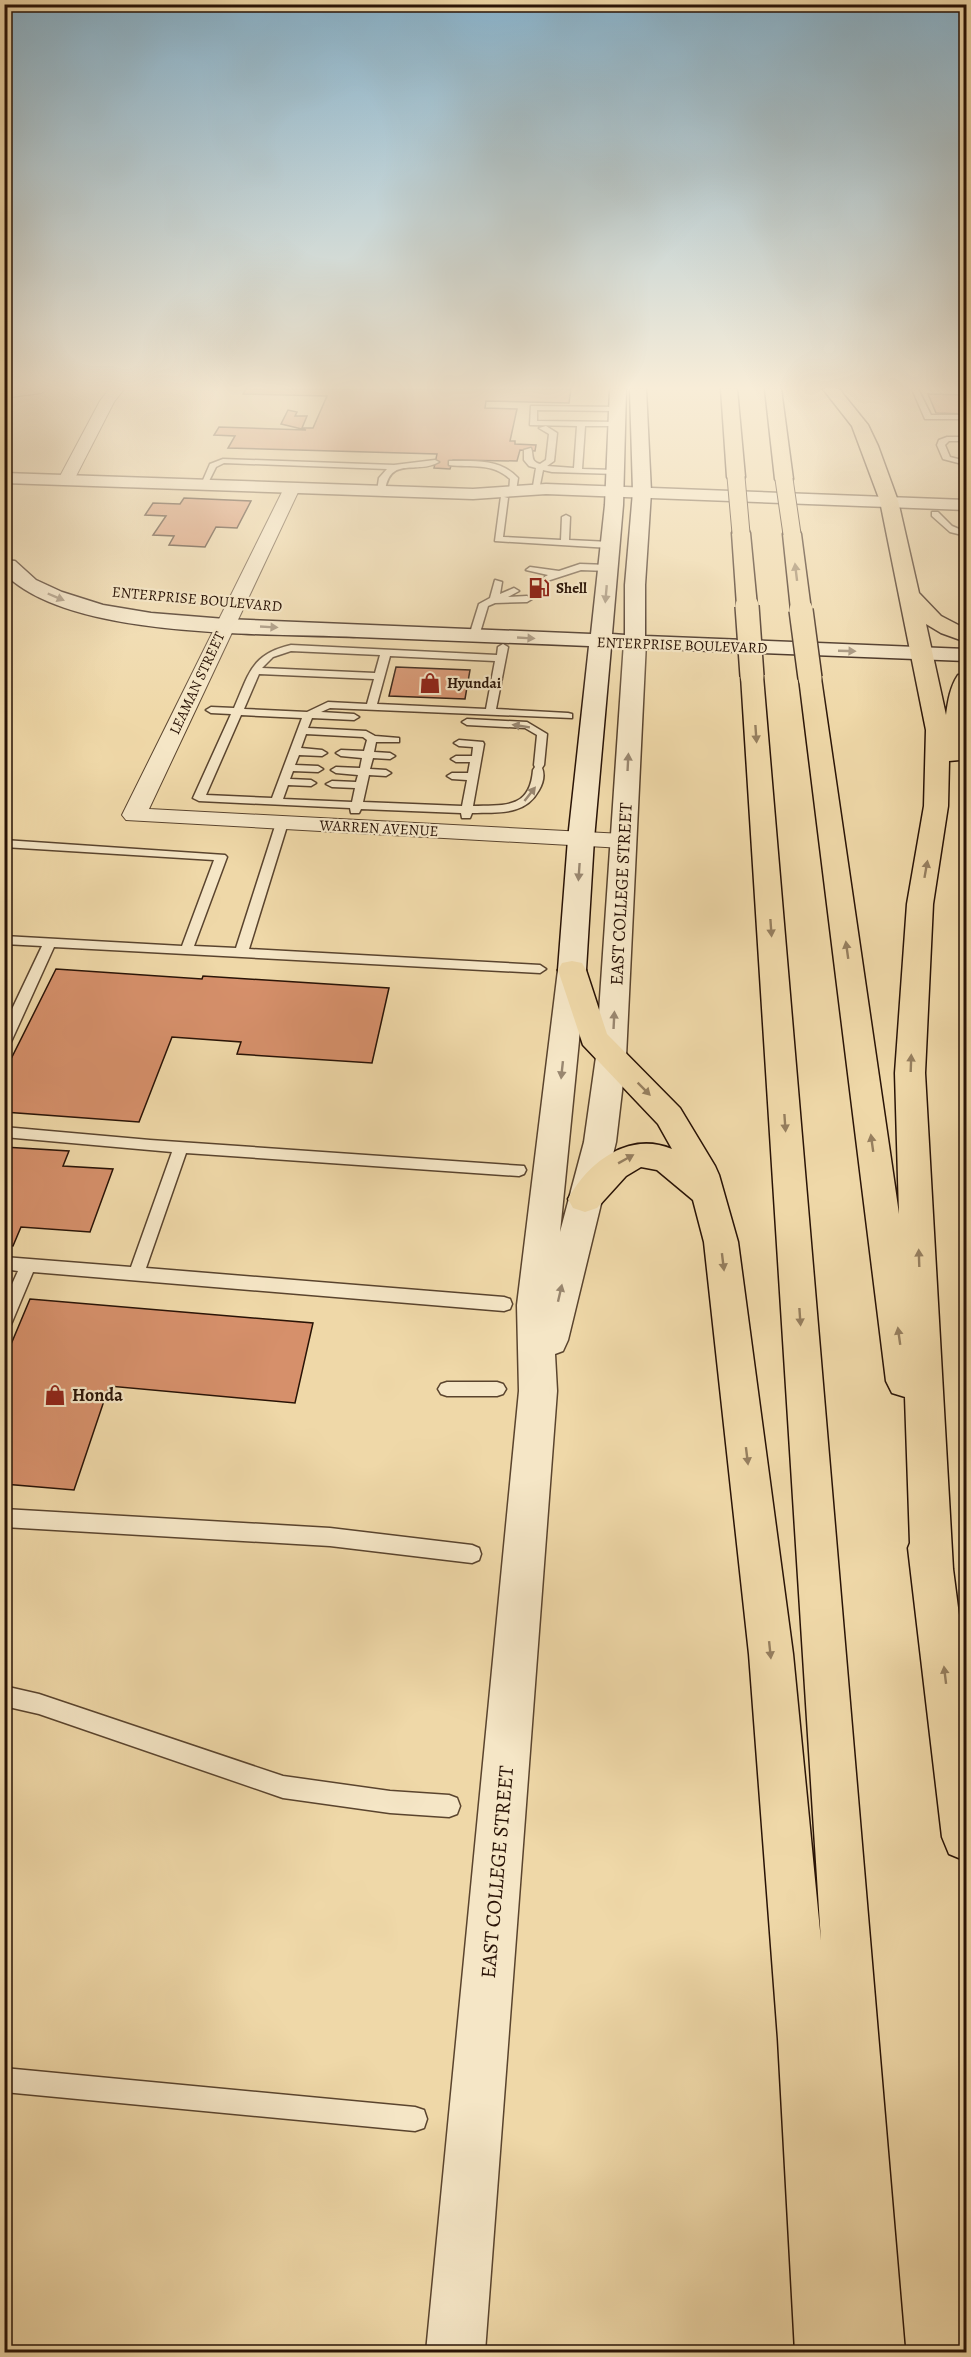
<svg xmlns="http://www.w3.org/2000/svg" width="971" height="2357" font-family="Alegreya,serif">
<rect width="100%" height="100%" fill="#efd8a8"/>
<filter id="stains"><feTurbulence type="fractalNoise" baseFrequency=".00333" numOctaves="4"/><feColorMatrix values="0 0 0 0 .2 0 0 0 0 .09 0 0 0 0 .02 0 0 0 .5 -.17"/></filter>
<radialGradient id="worn" r=".72"><stop offset=".6" stop-color="#630" stop-opacity="0"/><stop offset="1" stop-color="#630" stop-opacity=".3"/></radialGradient>
<path fill="#d6906b" stroke="#291306" stroke-width="1.5" d="M246,389H571L569,403L486,401L485,408L517,409L510,441H515V444L536,445L535,451L520,450L517,461L453,460L450,469L434,468L437,454L228,448L235,436L214,435L219,427L306,430L281,424L288,410L297,412L295,416H307L302,428H313L327,396L243,394Z
M928,394L966,395V414L936,413Z
M184,498L251,501L237,528L216,527L205,547L169,545L174,536L153,535L166,516L145,515L153,503L180,504Z
M396,667L470,670L465,699L389,696Z
M56,969L202,979L203,976L389,988L372,1063L237,1054L241,1042L172,1037L139,1122L4,1112V1073Z
M4,1147L69,1151L63,1166L113,1169L90,1232L21,1227L13,1246L4,1245Z
M30,1299L313,1323L295,1403L109,1386L74,1490L4,1484V1361Z"/>
<g fill="none" stroke-linecap="round" stroke-linejoin="round">
<defs>
<path id="service" d="M912,389H918L931,415H966V419H925Z
M531,406L619,407L616,411L537,410V421L619,422L616,426H585L582,469L614,470L618,472L617,474L552,472L543,470L539,490L532,492L536,468L529,466L524,460V450L531,448C534,456 530,461 540,464L546,460L549,434L539,428L546,426L557,433L554,461L547,466L574,468L577,426L530,425Z
M947,437H966V441H949L945,445L950,457L966,461V465L943,459L937,445L939,440Z
M223,459L394,465L435,460L439,462C417,475 390,455 385,491L381,493L377,491L379,478L387,469L224,463L216,467L206,487H200L210,464Z
M452,461C475,461 501,459 518,478L516,491L509,493L510,479C492,462 471,468 449,465V461Z
M501,496L508,498L503,537L561,540L562,517L566,515L570,517L569,540L610,542L614,545L610,548L495,541Z
M932,512H938L952,526L966,532V536L950,532L932,516Z
M580,564L608,565L612,568L608,571L581,570L547,581L543,578L548,575L526,570L530,567L559,571Z
M495,580L502,582L500,594L514,588L519,591L508,597L527,596L532,599L527,602L495,603L488,606L479,636L471,638L469,636L479,604L490,598Z
M503,644L508,647L496,709L568,713L572,714V718L330,708L321,712L354,714L359,717L354,720L312,718L308,728L366,731L375,736L399,738V742H376L374,752L390,753L395,756L390,759L373,758L370,769L386,770L391,773L386,776L369,775L363,802L462,806L467,780L452,779L447,776L452,773H468L470,762H456L451,759L456,756H472L473,747L459,746L454,743L459,740L483,742L484,744L473,806C505,805 530,809 533,770L535,767L534,765L537,735L525,728L467,725L462,722L467,719L527,722L547,734L544,765L542,768C545,775 543,783 539,790C525,816 499,812 472,813L470,818H462L461,813L361,809L359,813H351L350,808L199,801L193,798L231,714L211,713L206,710L211,707L234,708C249,674 251,654 291,645L497,655L498,647ZM291,651L380,655L375,673L262,668L273,657ZM390,656L495,661L486,709L377,704ZM259,674L374,679L367,704L328,702L307,712L244,709ZM241,715L302,718L272,798L206,795ZM306,734L363,737L367,740L364,751L341,750L336,753L341,756L362,758L360,768L336,767L331,770L336,773L358,775L356,782L332,781L326,784L332,787L355,788L352,802L283,799L288,785L311,786L316,783L311,780L290,779L293,771L318,772L323,769L318,766L295,765L299,755L322,756L327,753L322,750L301,748Z
M282,820L288,823L249,949L540,965L546,969L540,973L54,947L11,1042L4,1047V1026L42,946L4,944V936L182,946L214,860L4,847V840L225,855L227,857L194,946L236,948L276,823Z
M4,1127L150,1140L524,1166L526,1170L524,1174L519,1176L186,1153L146,1268L504,1297L510,1299L512,1304L510,1309L504,1311L33,1272L10,1327L4,1329V1302L18,1271L4,1269V1257L131,1267L172,1152L4,1137Z
M447,1382H497L503,1384L506,1389L503,1394L497,1396H447L441,1394L438,1389L441,1384Z
M4,1509L330,1528L472,1545L479,1548L481,1554L479,1560L472,1563L330,1546L4,1527Z
M4,1686L39,1694L283,1776L390,1791L449,1795L457,1798L460,1806L457,1814L449,1817L390,1813L283,1798L39,1714L4,1706Z
M4,2068L415,2107L424,2110L427,2119L424,2128L415,2131L4,2092Z"/>
<path id="minor" d="M4,389H48L41,393L4,398Z
M109,389H124L114,402L74,480L66,485L60,484L58,480L100,401Z
M292,483L300,488L149,809L623,834L632,836L635,841L632,846L623,848L126,820L122,815L284,488Z"/>
<path id="tertiary" d="M4,473L473,489L546,484L966,500V510L546,494L473,499L4,483Z
M635,636L642,638L646,642L626,1057L616,1142L568,1340L563,1351L555,1354L557,1391L485,2352H426L519,1391L517,1305L558,970L562,963L572,961L582,963L586,970L560,1232L584,1142L596,1057L624,642L628,638Z"/>
<path id="secondary" d="M610,389H626L623,505L612,634L625,635V585L633,492L630,389H646L651,492L645,585V636L966,649V661L611,647L594,839L586,970L582,977L572,979L562,977L558,970L568,839L589,646C512,643 434,640 357,637C268,633 68,640 4,573V560L15,561L36,580L62,592L103,605L151,613L225,619L591,634L605,505Z"/>
<path id="motorway" d="M721,389H737L745,477L742,481H730L727,477Z
M765,389H781L793,479L790,483H778L775,479Z
M823,389H839L868,425L878,446L898,501L919,593L941,616L966,629V642L941,633L926,624L946,715C948,701 950,687 958,675L966,674C966,695 971,743 960,760L949,761L948,806L933,904L925,1073L953,1569L966,1669V1861L949,1854L942,1837L908,1548L910,1543L905,1397L892,1393L886,1381L799,678L802,673L810,671L818,673L821,678L899,1214L895,1073L907,904L924,806L926,730L880,501L852,426Z
M741,527L748,529L750,533L757,606L754,610H740L737,606L732,533L734,529Z
M792,528L799,530L801,534L811,610L808,614H794L791,610L783,534L785,530Z
M752,669L760,671L763,676L905,2352H795L778,2039L749,1654L704,1242L693,1200L657,1170L641,1167L626,1176L597,1208L585,1212L573,1208L568,1199C588,1162 629,1131 672,1149L658,1124L583,1045L558,970L562,963L572,961L582,963L586,970L607,1034L680,1108L715,1166L719,1175L738,1242L793,1654L821,1941L741,676L744,671Z"/>
</defs>
<use href="#service" stroke="#5a442e" stroke-width="3"/>
<use href="#minor" stroke="#5a442e" stroke-width="2"/>
<use href="#tertiary" stroke="#5a442e" stroke-width="3"/>
<use href="#secondary" stroke="#291306" stroke-width="3"/>
<use href="#motorway" stroke="#291306" stroke-width="3"/>
<use href="#service" fill="#f5e6c6" fill-rule="evenodd"/>
<use href="#minor" fill="#f5e6c6" fill-rule="evenodd"/>
<use href="#tertiary" fill="#f5e6c6" fill-rule="evenodd"/>
<use href="#secondary" fill="#f5e6c6" fill-rule="evenodd"/>
<use href="#motorway" fill="#efd8a8" fill-rule="evenodd"/>
<defs>
<path id="motorway-bridge-far1" d="M736,477L741,533
M784,479L792,534"/>
<path id="motorway-bridge" d="M747,606L752,676
M801,610L810,678"/>
</defs>
<use href="#motorway-bridge-far1" stroke="#291306" stroke-width="19" stroke-linecap="butt"/>
<use href="#motorway-bridge" stroke="#291306" stroke-width="26" stroke-linecap="butt"/>
<use href="#motorway-bridge-far1" stroke="#efd8a8" stroke-width="17"/>
<use href="#motorway-bridge" stroke="#efd8a8" stroke-width="23"/>
</g>
<defs><path id="oneway-solid" d="M-6-.8H1V-3.2L6.5 0L1 3.2V.8H-6Z" transform="scale(1.5)"/></defs>
<g fill="#967f5f">
<use href="#oneway-solid" transform="translate(796 572) rotate(-97)"/>
<use href="#oneway-solid" transform="translate(756 734) rotate(86)"/>
<use href="#oneway-solid" transform="translate(926 869) rotate(-80)"/>
<use href="#oneway-solid" transform="translate(771 928) rotate(86)"/>
<use href="#oneway-solid" transform="translate(847 950) rotate(-98)"/>
<use href="#oneway-solid" transform="translate(911 1063) rotate(-88)"/>
<use href="#oneway-solid" transform="translate(644 1089) rotate(45)"/>
<use href="#oneway-solid" transform="translate(785 1123) rotate(86)"/>
<use href="#oneway-solid" transform="translate(872 1143) rotate(-98)"/>
<use href="#oneway-solid" transform="translate(626 1159) rotate(-29)"/>
<use href="#oneway-solid" transform="translate(919 1258) rotate(-92)"/>
<use href="#oneway-solid" transform="translate(723 1262) rotate(83)"/>
<use href="#oneway-solid" transform="translate(800 1317) rotate(86)"/>
<use href="#oneway-solid" transform="translate(899 1336) rotate(-98)"/>
<use href="#oneway-solid" transform="translate(747 1456) rotate(83)"/>
<use href="#oneway-solid" transform="translate(770 1650) rotate(84)"/>
<use href="#oneway-solid" transform="translate(945 1675) rotate(-97)"/>
</g>
<g fill="#998770">
<use href="#oneway-solid" transform="translate(606 594) rotate(95)"/>
<use href="#oneway-solid" transform="translate(56 597) rotate(23)"/>
<use href="#oneway-solid" transform="translate(269 627) rotate(3)"/>
<use href="#oneway-solid" transform="translate(526 638) rotate(3)"/>
<use href="#oneway-solid" transform="translate(847 651) rotate(2)"/>
<use href="#oneway-solid" transform="translate(521 726) rotate(-171)"/>
<use href="#oneway-solid" transform="translate(628 762) rotate(-87)"/>
<use href="#oneway-solid" transform="translate(530 794) rotate(-52)"/>
<use href="#oneway-solid" transform="translate(579 872) rotate(94)"/>
<use href="#oneway-solid" transform="translate(614 1020) rotate(-87)"/>
<use href="#oneway-solid" transform="translate(562 1070) rotate(96)"/>
<use href="#oneway-solid" transform="translate(560 1293) rotate(-77)"/>
</g>
<linearGradient id="sky" x2="0" y2="1"><stop stop-color="#89b6d1"/><stop offset="0.54" stop-color="#f8edd8"/><stop offset="1" stop-color="#f8edd8" stop-opacity="0"/></linearGradient>
<rect width="971" height="719" fill="url(#sky)"/>
<defs>
<symbol id="fuel-bare" viewBox="-9 -9 18 18"><path d="M-5.5-6h7V0h2V4h1.3V-2.5L3-4.5l.8-.8L6-3V5H2.5V1h-1V6h-7ZM-4.2-4.7v3.2H.2V-4.7Z" fill="#8f2418" stroke="#f5e6c6" stroke-width="2.5" paint-order="stroke"/></symbol>
<symbol id="shop-bare" viewBox="-9 -9 18 18"><path d="M-5-2.5h2.3a2.7 3.5 0 0 1 5.4 0H5L5.5 6h-11ZM-1.5-2.5h3a1.5 2.3 0 0 0-3 0Z" fill="#8f2418" stroke="#f5e6c6" stroke-width="2.5" paint-order="stroke"/></symbol>
</defs>
<g fill-rule="evenodd">
<use href="#fuel-bare" x="524" y="573" width="30" height="30"/>
<use href="#shop-bare" x="415" y="668" width="30" height="30"/>
<use href="#shop-bare" x="40" y="1380" width="30" height="30"/>
</g>
<g text-anchor="middle" stroke-width="4.5" stroke-linejoin="round" paint-order="stroke">
<g font-size="15" font-weight="bold" fill="#291306" stroke="#f5e6c6" text-anchor="start">
<text x="556" y="593">Shell</text>
<text x="447" y="688">Hyundai</text>
</g>
<g font-size="15" fill="#291306" stroke="#f5e6c6">
<text transform="translate(197 599) rotate(5)" y="5">ENTERPRISE BOULEVARD</text>
<text transform="translate(682 645) rotate(2)" y="5">ENTERPRISE BOULEVARD</text>
<text transform="translate(197 683) rotate(-65)" y="5">LEAMAN STREET</text>
<text transform="translate(379 828) rotate(3)" y="5">WARREN AVENUE</text>
</g>
<g font-size="18" fill="#291306" stroke="#f5e6c6">
<text transform="translate(621 894) rotate(-87)" y="6">EAST COLLEGE STREET</text>
</g>
<g font-size="18" font-weight="bold" fill="#291306" stroke="#f5e6c6" text-anchor="start">
<text x="72" y="1401">Honda</text>
</g>
<g font-size="21" fill="#291306" stroke="#f5e6c6">
<text transform="translate(497 1872) rotate(-85)" y="7">EAST COLLEGE STREET</text>
</g>
</g>
<rect width="971" height="2357" fill="none" stroke="#efd8a8" stroke-width="24"/>
<rect x="6" y="6" width="959" height="2345" fill="none" stroke="#291306" stroke-width="3"/>
<rect x="12" y="12" width="947" height="2333" fill="none" stroke="#291306" stroke-width="1.5"/>
<rect width="100%" height="100%" filter="url(#stains)"/>
<rect width="100%" height="100%" fill="url(#worn)"/>
</svg>
